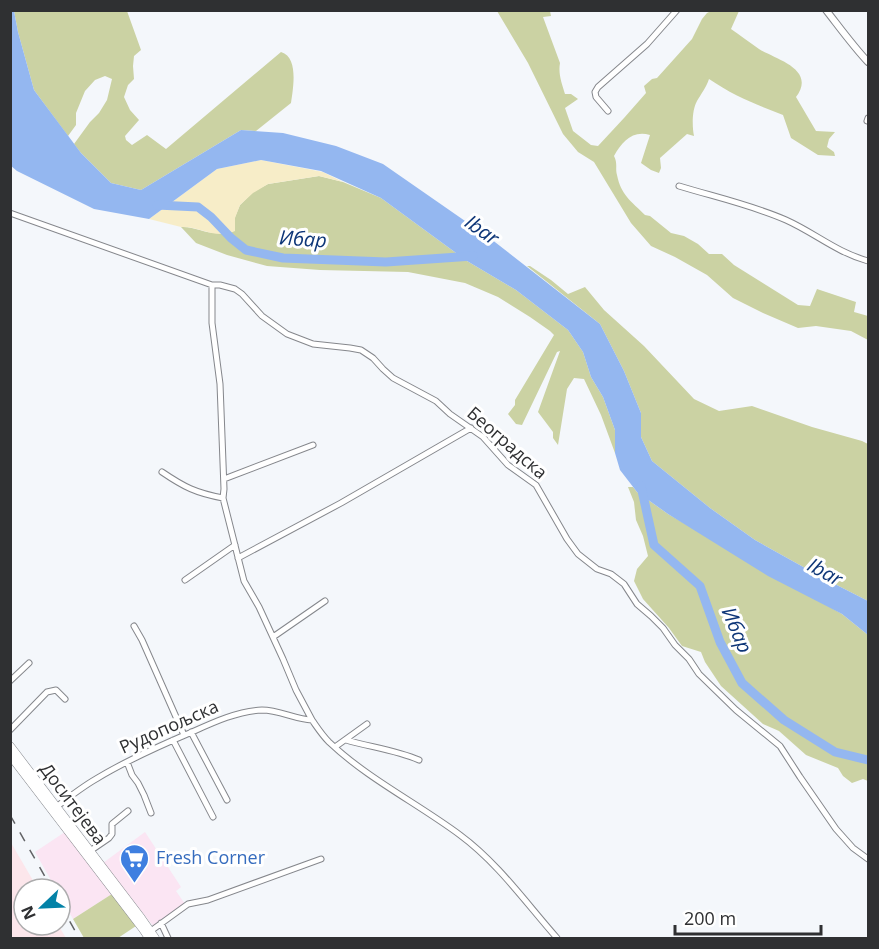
<svg xmlns="http://www.w3.org/2000/svg" width="879" height="949" font-family="'Open Sans',sans-serif">
<rect width="100%" height="100%" fill="#f4f7fb"/>
<path fill="#fbe5f3" d="M68,830L115,892L73,919L60,897V889H56L35,852Z
M145,832L181,887L176,891L185,904L154,927L103,863Z"/>
<path fill="#fce6eb" d="M10,841L38,889H24V925H58L66,938H11Z"/>
<path fill="#cbd2a3" d="M14,11H127L141,50L134,56L133,66L134,79L128,85L124,97L130,110L139,120L125,136L126,140L132,145L147,135L166,149L281,52C299,57 293,89 291,103L256,131L241,130L141,190L111,183L81,153L74,144L90,122L99,113L107,100L112,79L105,76L95,80L85,91L76,113V125L68,136L34,90L18,32Z
M497,11H550L551,16L543,17L560,63C558,74 562,84 565,94H571L578,99L565,108L573,131L591,145L598,146L624,118L646,93L644,86L652,79L657,78L692,39L702,19L707,13L711,11H739L731,29C740,35 749,42 759,49C775,59 817,69 796,97L816,131L835,132L829,139L827,147L834,152L835,156L818,155L791,138L783,115C755,104 734,96 709,79C706,88 701,94 697,101C692,110 692,126 694,136L687,134L660,158L661,168L659,173L651,170L641,163L650,135C632,130 622,142 614,156C618,164 615,168 617,175C621,195 631,201 645,215L650,216L671,233L684,236L698,244L709,254H722L734,265L798,305L810,306L817,289L856,302L854,312L868,316V340L851,331L816,326L798,328L763,313L733,298L707,275L675,257L651,246L631,223L594,162L578,152L563,134L528,63Z
M319,176L343,182L381,198L467,261L516,290L568,330L583,352L591,377L603,397L615,430V453L601,415L584,379L574,378L567,389L558,445L553,438V432L538,412L560,351L557,352L522,425L516,424L508,414L515,405V400L554,335L550,331L530,317L498,297L465,283L408,272L320,270L267,266L227,255L196,243L181,227C193,226 204,233 217,233L235,217L240,205L253,192L268,184Z
M527,266H530L551,280L568,294L585,287L604,310L644,346L694,399L719,411L752,406L812,427L862,441L868,444V601L823,578L755,540L710,508L652,461L641,437V413L624,371L600,324Z
M628,487H633L637,492L668,514L842,614L868,635V781L863,779L852,783L843,776L838,768L806,755L779,731L763,724L721,686L705,662L701,652L682,646L669,628L643,599L634,581L637,569L648,556L643,536L636,520L634,502Z
M115,892L139,924L118,938H84L73,919Z"/>
<path fill="#f7edc8" d="M261,160L323,172L343,182L319,176L268,184L253,193L240,205L235,218V231C215,240 200,226 181,227L149,219L217,169Z"/>
<path fill="#94b7f0" d="M11,10L14,11L18,32L34,90L81,153L111,183L141,190L241,130L283,133L336,146L383,164L491,239L600,324L624,371L641,413V437L652,461L710,508L755,540L823,578L868,601V635L842,614L768,576L668,514L637,492L620,470L615,453V430L603,397L591,377L583,352L568,330L516,290L467,261L381,198L321,171L261,160L217,169L149,219L94,209L17,171L10,165Z"/>
<g fill="none" stroke-linecap="round" stroke-linejoin="round">
<path stroke="#94b7f0" stroke-width="9" d="M157,205L198,207L211,217L231,238L246,250L283,258L386,262L473,256
M641,486L654,545L700,586L720,642L742,683L784,720L835,752L868,760"/>
<defs>
<path id="minor" d="M608,111L596,97L595,92L598,87L647,44L677,10
M867,121L868,118
M679,186C715,197 752,205 786,220C815,233 836,252 868,261
M10,213L212,285H220L235,289L242,294L262,316L287,334L313,344L350,348L361,350L373,358L383,369L393,378L436,401L450,414L483,437L508,465L536,485L567,539L578,554L597,569L611,574L624,584L637,604L651,616L663,628L675,645L689,659L699,674L736,710L780,746L800,777L836,829L853,848L868,859
M162,472C184,487 196,493 223,498
M224,479L313,445
M238,558L341,503L471,428
M185,580L235,545
M134,626L142,640L184,735
M273,637L325,601
M10,681L29,663
M312,720C317,727 322,735 329,742C368,779 417,803 460,835C498,863 526,903 557,938
M10,730L47,692L56,690L65,699
M191,732L227,800
M173,740L213,817
M346,740C370,747 396,750 419,760
M335,747L367,724
M127,762L132,775L138,783L144,795L151,813
M55,808C68,798 82,787 96,779C127,760 159,746 192,732C214,722 238,711 262,710C279,710 295,719 312,720L296,690L283,659L259,607L244,581L223,498L224,489L220,384L212,323V285
M90,851L109,838L112,834V824L128,811
M161,923L168,938
M148,933L188,904L208,900L321,859"/>
<path id="tertiary" d="M826,10C840,28 853,46 868,62"/>
<path id="primary" d="M10,746L141,918L155,938
M10,755L143,929L149,938"/>
</defs>
<use href="#minor" stroke="#85878c" stroke-width="7"/>
<use href="#tertiary" stroke="#85878c" stroke-width="8"/>
<use href="#primary" stroke="#85878c" stroke-width="9"/>
<use href="#minor" stroke="#fff" stroke-width="5"/>
<use href="#tertiary" stroke="#fff" stroke-width="6"/>
<use href="#primary" stroke="#fff" stroke-width="8"/>
<path stroke="#626366" stroke-width="1.5" stroke-dasharray="10 10" stroke-linecap="butt" d="M10,815L52,889
M60,904L79,938"/>
</g>
<defs>
<symbol id="supermarket-pin" viewBox="-11 -11 22 30"><path d="M0 17L-7.5 6A9.5 9.5 0 1 1 7.5 6Z" fill="#3f7fe0" stroke="#fff"/><path d="M-6-5.5h2.5l.6 2H6L4.5 2H-2.5L-4.4-4H-6ZM-1.5 3.2a1.3 1.3 0 1 0 .1 0ZM3 3.2a1.3 1.3 0 1 0 .1 0Z" fill="#fff"/></symbol>
</defs>
<g fill-rule="evenodd">
<use href="#supermarket-pin" x="118" y="842" width="33" height="45"/>
</g>
<g text-anchor="middle" stroke-width="6" stroke-linejoin="round" paint-order="stroke">
<g font-size="18" fill="#2f3032" stroke="#fff">
<text transform="translate(507 443) rotate(41)" y="6">Београдска</text>
<text transform="translate(169 727) rotate(-24)" y="6">Рудопољска</text>
<text transform="translate(73 804) rotate(53)" y="6">Доситејева</text>
</g>
<g font-size="18" fill="#366cbe" stroke="#fff" text-anchor="start">
<text x="156" y="864">Fresh Corner</text>
</g>
<g font-size="20" font-style="italic" fill="#0e3678" stroke="#fff">
<text transform="translate(482 230) rotate(35)" y="7">Ibar</text>
<text transform="translate(303 239) rotate(4)" y="7">Ибар</text>
<text transform="translate(825 572) rotate(29)" y="7">Ibar</text>
<text transform="translate(737 630) rotate(67)" y="7">Ибар</text>
</g>
</g>
<rect width="879" height="949" fill="none" stroke="#2f3032" stroke-width="24"/>
<g transform="translate(42 907) rotate(247)"><circle r="28" fill="#ffffff" stroke="#acacad" stroke-width="1.5"/>
<path d="M0-4.5L10 22L0 15L-10 22Z" fill="#0382a7"/>
<text y="-9" font-size="16" font-weight="bold" text-anchor="middle" fill="#2f3032">N</text>
</g>
<path d="M675 925v9h146v-9" fill="none" stroke="#2f3032" stroke-width="3"/>
<text x="684" y="925" font-size="18" fill="#2f3032" stroke="#ffffff" stroke-width="4.5" paint-order="stroke">200 m</text>
</svg>
